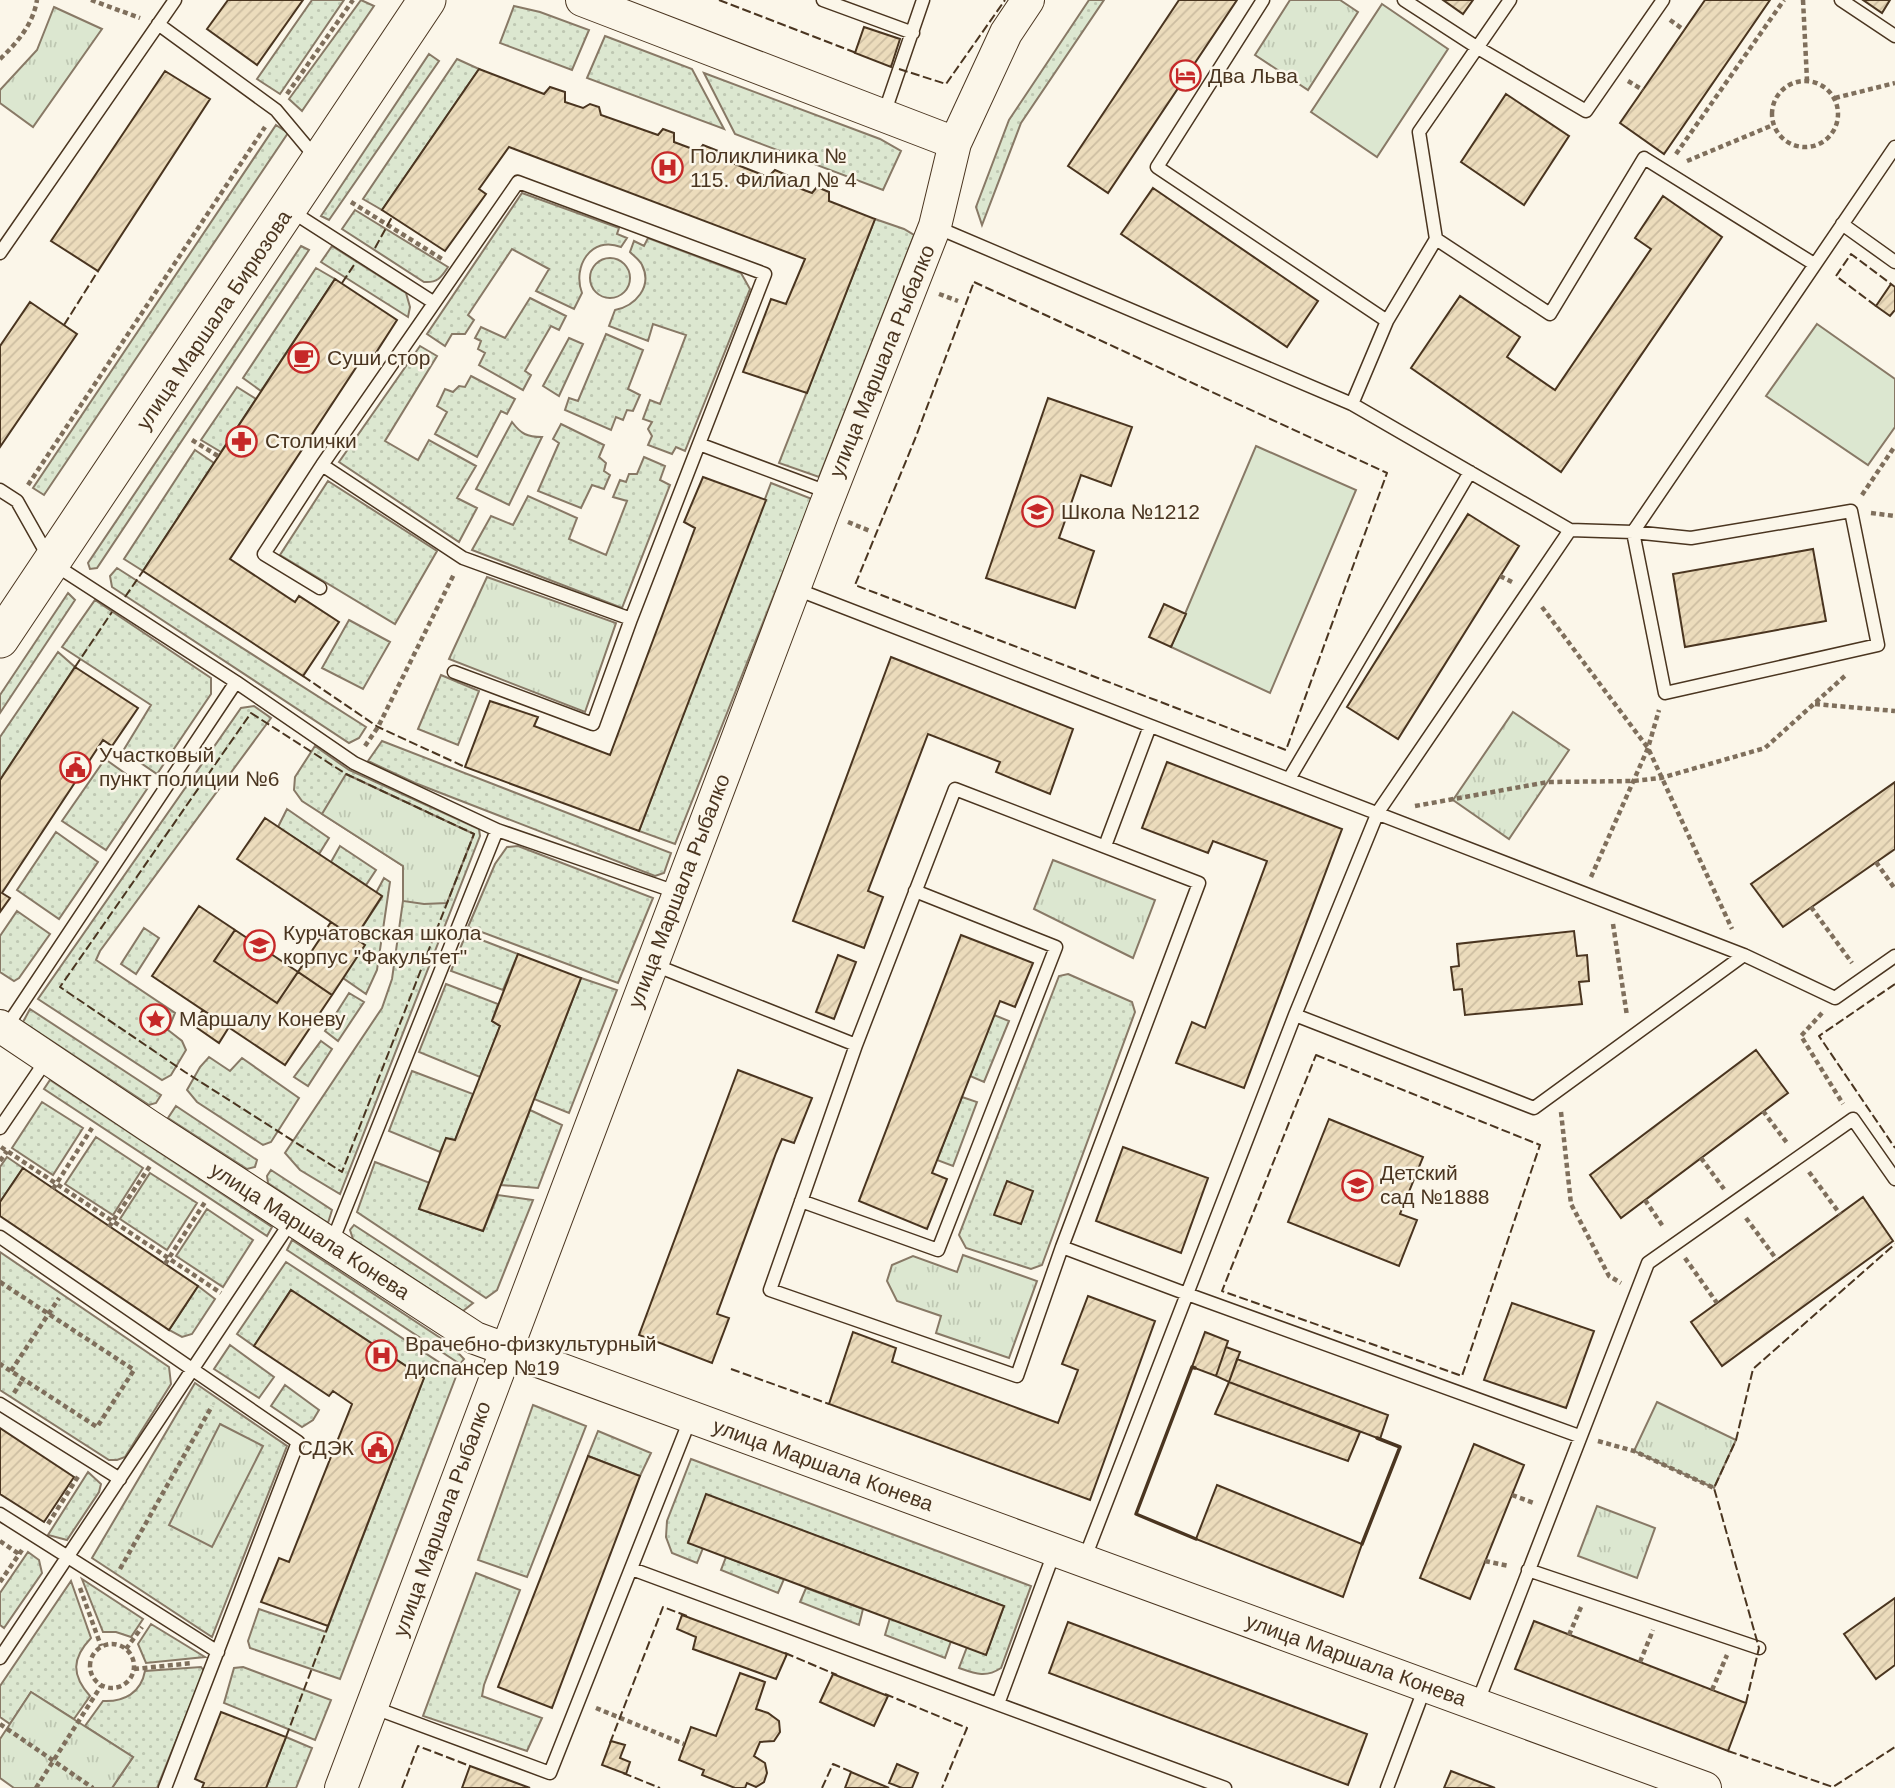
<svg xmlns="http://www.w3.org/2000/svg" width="1895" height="1788" font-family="Helvetica,sans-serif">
<defs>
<pattern id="grass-dots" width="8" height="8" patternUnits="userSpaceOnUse" patternTransform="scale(1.75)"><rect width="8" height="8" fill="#dce7d0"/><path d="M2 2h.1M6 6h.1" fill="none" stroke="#bec7b2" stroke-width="1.8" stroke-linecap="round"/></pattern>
<pattern id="park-tufts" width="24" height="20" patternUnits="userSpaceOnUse" patternTransform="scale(1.75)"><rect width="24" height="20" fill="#dce7d0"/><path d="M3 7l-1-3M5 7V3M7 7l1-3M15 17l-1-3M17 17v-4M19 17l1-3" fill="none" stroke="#bec7b2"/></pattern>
<pattern id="building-hatch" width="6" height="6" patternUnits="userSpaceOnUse" patternTransform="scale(1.75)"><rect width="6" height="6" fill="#ecdcbc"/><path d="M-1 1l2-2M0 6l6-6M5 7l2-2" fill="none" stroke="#ccbda1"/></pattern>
</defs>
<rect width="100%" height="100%" fill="#fbf6e9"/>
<path fill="url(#grass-dots)" stroke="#887966" stroke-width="2" d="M312,0H344L280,94L257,79Z
M361,0L374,6L302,111L289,99Z
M1089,0H1104L1021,123L982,225L976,207L1009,120Z
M514,6L540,12L589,30L572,70L500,43Z
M605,36L692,69L724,129L587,78Z
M429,54L439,61L329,220L321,216Z
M457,59L479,69L382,210L363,199Z
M704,73L880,139L901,151L883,190L735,134Z
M276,125L288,133L44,495L33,488Z
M522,193L619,228L617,234L627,238L621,247C591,235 572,267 582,293L574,309L536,291L549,269L512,249L468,315L474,320L465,334H452L445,346L427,334Z
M355,210L448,267C441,278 437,283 424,282L342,229Z
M875,219L904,229L914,235L819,477L779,463Z
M648,238L741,273L750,289L685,451L676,447L672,454L648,445L652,436L648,429L652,422L643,419L650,400L660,404L686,335L653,324L648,341L609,326L615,310C635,306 653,287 642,265C640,260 634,256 630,252L634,241L644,246Z
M301,246L309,250L97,568L90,569L88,563Z
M332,246L406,293L410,307L408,317L321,262Z
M590 278a20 20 0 1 1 40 0a20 20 0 1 1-40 0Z
M316,268L335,279L261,391L243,378Z
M530,298L566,316L559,330L551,326L525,371L531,375L523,390L479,365L485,353L478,349L481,341L475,338L481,327L505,338Z
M606,334L643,350L628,389L640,395L633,411L627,410L623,420L616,417L611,430L565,410L569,398L578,401Z
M569,338L583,344L559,396L543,386Z
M420,346L437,356L385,441L418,460L429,440L476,466L457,498L477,508L459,542L339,462Z
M471,376L515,399L507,414L501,411L477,457L435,434L447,412L437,406L445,389L453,392L459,386L465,387Z
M237,387L256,399L221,452L201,440Z
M512,422C521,434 527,437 542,437L509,505L476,489Z
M561,424L604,445L599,457L606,463L604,471L610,475L604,489L592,485L581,508L538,491L559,443L553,439Z
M195,450L214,463L143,571L124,559Z
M644,457L665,466L660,480L670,485L622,608L472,550L491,516L513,525L528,496L577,518L569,539L606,555L627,501L613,497L620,480L626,482L629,474H637Z
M328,481L437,551L395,624L280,555Z
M771,483L812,499L675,844L639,831Z
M117,568L366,727L359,738L349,743L112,587L110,576Z
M68,593L75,600L0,713V695Z
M95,600L211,678V694L157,774L123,751L151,705L62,647Z
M349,620L390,642L363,689L322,668Z
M58,652L75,667L0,780V737Z
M441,675L479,691L458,745L418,729Z
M254,706L271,718L100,951L96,960L175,1013L168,1030L182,1041L186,1050L171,1075L162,1080L38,999L241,708Z
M382,741L671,853L664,873L655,876L415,783L368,761Z
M315,746L349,770L479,829L480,836L340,1194L300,1170L285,1153L382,1008L392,979L403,901V866L302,801L294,790L295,777Z
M105,759L147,789L106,850L62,821Z
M287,809L329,838L319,854L278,827Z
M56,832L98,862L59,919L17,890Z
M340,846L376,870L366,885L331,862Z
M518,846L653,898L618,983L468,927L495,864L507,847Z
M384,878L390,882L377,970L366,994L343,978L355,938L382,897L376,893Z
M17,911L50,934L19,978L14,981L0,972V936Z
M144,928L159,938L136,974L121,964Z
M466,934L518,954L503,990L451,971Z
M1068,974L1132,1002L1135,1012L1042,1265L1031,1269L966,1248L959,1235L1059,976Z
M581,978L617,990L569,1113L534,1099Z
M446,984L498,1004L492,1021L500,1026L480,1077L419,1052Z
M349,993L364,1002L338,1041L325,1031Z
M30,1009L161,1095L156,1103L149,1105L23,1022Z
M994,1015L1009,1021L984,1082L970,1076Z
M321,1041L332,1049L308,1086L294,1077Z
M209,1057L230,1071L242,1058L299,1098L271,1142L263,1145L197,1102L187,1090L200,1067Z
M412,1071L473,1094L455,1140L446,1139L440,1152L389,1131Z
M50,1080L272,1227L267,1236L44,1089Z
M962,1097L977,1102L953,1166L937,1160Z
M42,1102L83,1128L53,1175L12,1148Z
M176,1106L257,1160L255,1167L247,1169L168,1118Z
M530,1110L562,1125L538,1188L501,1185Z
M96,1137L143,1168L113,1215L65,1184Z
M7,1157L23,1168L0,1202V1167Z
M375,1162L430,1183L419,1209L483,1231L498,1195L533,1200L497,1290L486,1298L357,1212Z
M271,1170L332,1210L328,1223L268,1183L267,1176Z
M150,1173L197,1203L167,1250L120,1219Z
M207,1209L253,1240L223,1287L176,1256Z
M354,1225L473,1303L463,1311L353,1239L350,1230Z
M292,1240L451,1345L464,1359L460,1364L287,1250Z
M0,1252L169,1367L171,1384L125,1457L117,1460H109L0,1390Z
M286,1262L457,1374L340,1679L250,1648L248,1641L259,1609L326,1632L424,1378L291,1290L254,1346L237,1334Z
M198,1286L215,1299L192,1334L182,1337L169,1330Z
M230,1345L274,1377L259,1398L214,1369Z
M195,1383L287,1446L212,1637L92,1558Z
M285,1385L319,1410L313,1420L302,1427L271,1406Z
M533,1405L586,1426L527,1577L478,1560Z
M598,1431L651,1453L640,1476L588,1456Z
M691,1459L1031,1586L1001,1668C986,1678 976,1674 959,1668L967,1647L986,1654L1004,1606L707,1495L688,1542L703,1548L697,1563L672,1553L666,1537L667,1521Z
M88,1472L101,1484L99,1492L67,1540L48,1535Z
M28,1552L39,1560L42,1573L4,1628L0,1625V1593Z
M726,1557L784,1579L778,1593L721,1570Z
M476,1573L520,1590L484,1685L482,1696L542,1718L527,1751L423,1716Z
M82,1579L143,1619L131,1637L116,1632H103Z
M71,1581L91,1638C72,1658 71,1675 90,1696L74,1719L31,1692L10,1724L0,1717V1686Z
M806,1588L863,1609L859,1625L800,1602Z
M890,1618L951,1641L945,1658L885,1635Z
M151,1624L205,1657L146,1663L138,1644Z
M201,1667L204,1671L157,1788H112L133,1757L85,1726L103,1701C124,1702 141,1693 145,1671Z
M243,1667L331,1700L315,1740L224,1703L234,1668Z
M286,1737L312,1748L296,1788H266Z"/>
<path fill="url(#park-tufts)" stroke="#887966" stroke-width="2" d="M1290,0H1340L1358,12L1308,90L1255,55Z
M54,7L102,29L33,127L0,103V90L37,50Z
M487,577L616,623L585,712L449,659Z
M1513,712L1569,750L1509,839L1453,800Z
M346,774L474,834L447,903L424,904L403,901V866L322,814Z
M1053,860L1155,900L1133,958L1034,909Z
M963,1255L1037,1281L1009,1358L936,1333L941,1316L897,1301L887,1281L892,1265L913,1256L957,1272Z
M1657,1402L1736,1440L1714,1488L1634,1451Z
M220,1424L263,1446L212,1547L169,1525Z
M1597,1506L1655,1528L1637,1578L1578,1556Z
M31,1692L133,1757L112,1788H14L0,1778V1739Z"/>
<path fill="#dce7d0" stroke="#887966" stroke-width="2" d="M1382,4L1448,49L1377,157L1311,112Z
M1817,324L1895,379V427L1868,465L1766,396Z
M1256,446L1356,490L1270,693L1171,647Z"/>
<path fill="url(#building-hatch)" stroke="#4a3520" stroke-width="2" d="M228,0H303L257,65L207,29Z
M1179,0H1237L1108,193L1068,166Z
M1443,0H1473L1463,14Z
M1705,0H1770L1664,154L1620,123Z
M1863,0H1890L1882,13Z
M864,27L900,39L891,67L855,53Z
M479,69L544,94L550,87L565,92V102L583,108L590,104L599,107L601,115L658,135L663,129L674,133V142L698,151L703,145L718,151L717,157L768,177L775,170L789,176L788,184L812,193L817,187L829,192V201L875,219L807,393L743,372L771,299L786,304L805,259L509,147L479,189L486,194L445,251L382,210Z
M165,71L210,99L98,271L51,241Z
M1506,94L1569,136L1524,205L1461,162Z
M1153,188L1318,301L1287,347L1121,234Z
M1663,196L1722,237L1561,472L1411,368L1460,296L1520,337L1507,357L1555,390L1651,249L1635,238Z
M335,279L397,320L370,362L363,357L230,559L295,602L299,596L339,622L303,676L143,571Z
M1891,284L1895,287V310L1890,316L1876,306Z
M30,302L77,334L0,447V346Z
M1048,398L1132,427L1111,486L1081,475L1059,538L1094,551L1075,608L986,578Z
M703,477L766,500L639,831L465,767L490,701L538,717L534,726L610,755L695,528L684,522Z
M1468,514L1519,546L1398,739L1347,707Z
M1813,549L1826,621L1685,647L1673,574Z
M1164,604L1186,614L1171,647L1149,637Z
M891,657L1073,729L1050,794L996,772L1000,762L928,734L868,891L883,897L864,948L793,921Z
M75,667L138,708L112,746L103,740L2,893L10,898L0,912V780Z
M1167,762L1342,829L1244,1088L1176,1063L1192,1022L1205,1028L1267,861L1213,841L1208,853L1142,828Z
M1895,782V849L1783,927L1751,884Z
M265,818L382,896L355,938L237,859Z
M199,906L235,930L214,961L277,1003L298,972L332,995L285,1065L152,976Z
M331,922L365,945L332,995L298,972Z
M235,930L298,972L277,1003L214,961Z
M1574,931L1577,956L1587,955L1589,981L1579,982L1582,1004L1465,1015L1462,989L1454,990L1451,967L1459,966L1457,944Z
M961,935L1033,963L1015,1007L1000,1001L932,1173L947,1179L927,1229L859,1201Z
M518,954L581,978L483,1231L419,1209L446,1138L455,1140L500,1026L492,1021Z
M838,955L856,962L834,1019L816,1012Z
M203,1010L229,1027L219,1043L193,1025Z
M1756,1050L1788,1093L1621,1218L1590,1175Z
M738,1070L812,1098L794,1143L782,1139L776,1153L717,1314L729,1318L712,1363L639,1335Z
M1329,1119L1423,1157L1400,1214L1417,1220L1399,1266L1288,1222Z
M1123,1147L1208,1178L1181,1253L1096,1221Z
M23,1168L198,1286L169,1330L0,1216V1202Z
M1007,1181L1033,1191L1021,1224L994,1215Z
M1863,1197L1893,1241L1722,1366L1691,1322Z
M291,1290L424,1378L328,1626L261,1602L279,1558L289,1562L352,1404L333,1391L329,1396L254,1346Z
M1088,1296L1155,1321L1090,1500L829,1404L853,1332L896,1348L892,1362L1058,1423L1078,1370L1062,1364Z
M1512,1303L1594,1331L1566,1408L1484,1380Z
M1205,1332L1228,1341L1216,1376L1192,1367Z
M1226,1347L1240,1352L1229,1382L1216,1376Z
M1237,1359L1388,1415L1380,1439L1229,1382Z
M1229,1382L1360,1432L1348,1461L1215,1414Z
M0,1428L74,1477L44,1522L0,1494Z
M1474,1444L1524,1465L1470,1599L1420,1578Z
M588,1456L640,1476L552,1708L498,1687Z
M1217,1485L1362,1544L1343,1597L1196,1539Z
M706,1494L1004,1606L986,1655L688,1543Z
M1895,1598V1665L1876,1679L1844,1634Z
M682,1615L787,1654L776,1679L693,1649L696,1637L677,1629Z
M1534,1621L1746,1703L1728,1751L1515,1669Z
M1068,1622L1367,1734L1348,1785L1049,1673Z
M740,1673L765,1682L756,1709L768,1713L779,1721L780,1732L774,1741L760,1742L754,1756L765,1763L767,1773L764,1782L756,1787L747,1783L745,1788H735L702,1775L704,1770L679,1760L691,1727L716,1736Z
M833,1674L888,1696L874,1726L820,1702Z
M221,1712L286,1737L266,1788H202L204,1783L195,1779Z
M611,1741L625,1745L620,1758L630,1762L626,1774L602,1765Z
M897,1764L918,1773L912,1788H902L889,1783Z
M470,1766L530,1788H462Z
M1451,1771L1495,1788H1444Z
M851,1772L889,1788H845Z"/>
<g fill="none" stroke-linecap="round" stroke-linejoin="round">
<defs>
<path id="service" d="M823,0L913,33
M1263,0L1157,167L1387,321
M1404,0L1478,48L1586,111L1663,0
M1841,0L1895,36
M158,24L276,110L317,159
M884,114L923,0
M291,211L433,302
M1842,224L1895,262
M936,227L1352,404L1570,530L1633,532L1895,147
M1436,239L1550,314L1644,158L1814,264
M0,253L175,0
M1352,404L1387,321L1436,239L1419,132L1510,0
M699,444L830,493
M0,490L17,501L52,563L236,682L354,763L497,830L679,893
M1851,511L1878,645L1665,693L1633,532L1691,538Z
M320,588L264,554L322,465
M796,589L1744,955L1835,998L1895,956
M454,672L593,724L631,619L765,274L518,182L322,465L463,558L631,619
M1289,779L1470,472
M955,789L1199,883L1062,1247L1017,1376L770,1290L856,1045Z
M1105,846L1150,726
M652,964L856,1045
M1295,1015L1534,1108L1744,955
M5,1029L236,682
M0,1128L47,1059
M801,1201L938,1250L1056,947L915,891
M0,1237L298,1442L165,1788
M332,1242L497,830
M1062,1247L1187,1294L1579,1436
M0,1404L120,1479
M0,1514L218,1652
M1084,1560L1295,1015L1378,812L1570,530
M632,1569L1225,1788
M1528,1570L1759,1648
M0,1658L292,1220
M998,1704L1055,1550
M1477,1704L1648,1263L1853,1119L1895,1179
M372,1707L550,1773L691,1417
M1387,1788L1425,1687"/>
<path id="tertiary" d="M582,0L955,143
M0,1026L149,1126L475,1338L1705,1788
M341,1788L823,512L935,226L955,143L1006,33L1028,0"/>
<path id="secondary" d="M0,639L427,0"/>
</defs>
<use href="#service" stroke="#4a3520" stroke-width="15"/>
<use href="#tertiary" stroke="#4a3520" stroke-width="34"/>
<use href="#secondary" stroke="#4a3520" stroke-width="39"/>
<path stroke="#7f6f5c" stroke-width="4.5" stroke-dasharray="5 3.5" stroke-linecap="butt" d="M91,0L140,18
M1803,0L1807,80
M1670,20L1684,30
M0,59C18,42 33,24 37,0
M1772 114a33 33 0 1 1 66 0a33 33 0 1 1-66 0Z
M1628,81L1643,90
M287,94L353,0
M1835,98L1895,83
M1676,154L1784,0
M1687,161L1773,125
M351,202L442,259
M939,294L958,301
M192,440L218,456
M28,485L265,127
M1862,495L1895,446
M1871,513L1895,516
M848,522L870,531
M1500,576L1512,582
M1542,607L1648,748L1732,929
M1815,704L1895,711
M365,746L378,727L454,574
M1415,806L1548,782L1633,781L1661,778L1765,748L1847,674
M1876,862L1895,889
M1591,877L1648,748L1659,710
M1811,907L1852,963
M1613,924L1627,1016
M1822,1013L1801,1036L1843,1104
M1763,1111L1787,1143
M1561,1112L1571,1204L1609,1276L1621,1283
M1,1147L221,1293
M1701,1158L1724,1189
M0,1161L7,1151
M1809,1172L1840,1214
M53,1189L92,1128
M1645,1200L1664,1228
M1746,1218L1777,1260
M109,1227L150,1166
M1685,1258L1717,1303
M165,1264L205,1202
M0,1282L134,1370L97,1427L0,1364
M11,1371L59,1298
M14,1393L23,1379
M1598,1441L1634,1451L1714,1488
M1512,1495L1534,1503
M48,1524L79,1475
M0,1541L19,1554
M1485,1561L1509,1566
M120,1569L212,1406
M0,1582L22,1550
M80,1588L101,1646
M1569,1635L1581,1607
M90 1666a22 22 0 1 1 44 0a22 22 0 1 1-44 0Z
M126,1649L142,1627
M1640,1662L1653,1630
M134,1669L193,1663
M1712,1690L1727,1655
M596,1708L684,1744
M0,1724L93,1788
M36,1788L101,1686"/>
<use href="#service" stroke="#fbf6e9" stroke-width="12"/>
<use href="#tertiary" stroke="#fbf6e9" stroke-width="32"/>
<use href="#secondary" stroke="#fbf6e9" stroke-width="37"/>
<path stroke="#4a3520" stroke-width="2" stroke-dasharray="9 3.5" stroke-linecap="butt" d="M719,0L859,54
M899,69L946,84L1005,0
M375,248L392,217
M974,282L1387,473L1286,750L855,585L915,439Z
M342,283L356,262
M1876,306L1836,276L1851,254L1891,284
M64,325L98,271
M125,597L143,571
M75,667L112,612
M303,676L378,727L465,767
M251,713L346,774L474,834L342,1172L185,1072L60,987Z
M1895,984L1819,1036L1895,1148
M1316,1055L1540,1145L1462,1376L1222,1291Z
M731,1369L829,1404
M785,1653L837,1675
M885,1694L967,1728L942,1788
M1746,1703L1759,1648L1714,1488L1736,1440L1753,1369L1895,1244
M286,1737L328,1626
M610,1743L663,1607L687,1616
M1728,1751L1833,1787L1895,1747
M623,1773L660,1788
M402,1788L418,1746L470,1766
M822,1788L833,1764L854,1773"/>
<path stroke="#4a3520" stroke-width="3.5" d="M1195,1368L1192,1367L1136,1514L1196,1539
M1362,1544L1400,1447L1377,1438"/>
</g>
<defs>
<symbol id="hotel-ring" viewBox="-11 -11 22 22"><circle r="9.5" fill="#fbf6e9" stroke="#c62828" stroke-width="1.5"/><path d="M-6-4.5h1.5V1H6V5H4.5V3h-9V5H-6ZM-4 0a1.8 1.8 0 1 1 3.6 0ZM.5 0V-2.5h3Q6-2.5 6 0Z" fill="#c62828"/></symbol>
<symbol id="hospital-ring" viewBox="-11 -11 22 22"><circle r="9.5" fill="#fbf6e9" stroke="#c62828" stroke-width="1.5"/><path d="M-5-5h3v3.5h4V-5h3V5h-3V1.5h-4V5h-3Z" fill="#c62828"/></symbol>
<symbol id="cafe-ring" viewBox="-11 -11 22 22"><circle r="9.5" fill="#fbf6e9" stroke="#c62828" stroke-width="1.5"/><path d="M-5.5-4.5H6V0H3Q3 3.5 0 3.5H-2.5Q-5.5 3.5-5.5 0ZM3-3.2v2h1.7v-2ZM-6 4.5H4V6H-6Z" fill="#c62828"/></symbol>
<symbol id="pharmacy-ring" viewBox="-11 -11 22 22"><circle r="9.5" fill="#fbf6e9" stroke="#c62828" stroke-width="1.5"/><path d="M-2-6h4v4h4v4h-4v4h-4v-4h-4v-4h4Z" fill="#c62828"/></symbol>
<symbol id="school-ring" viewBox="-11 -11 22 22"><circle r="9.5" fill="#fbf6e9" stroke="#c62828" stroke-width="1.5"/><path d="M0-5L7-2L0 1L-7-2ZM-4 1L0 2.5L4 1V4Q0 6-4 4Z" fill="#c62828"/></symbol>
<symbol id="civic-ring" viewBox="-11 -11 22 22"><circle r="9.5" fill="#fbf6e9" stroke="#c62828" stroke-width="1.5"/><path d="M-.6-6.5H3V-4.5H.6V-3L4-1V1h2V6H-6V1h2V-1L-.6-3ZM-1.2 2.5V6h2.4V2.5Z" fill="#c62828"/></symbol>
<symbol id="sight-ring" viewBox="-11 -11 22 22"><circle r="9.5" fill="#fbf6e9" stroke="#c62828" stroke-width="1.5"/><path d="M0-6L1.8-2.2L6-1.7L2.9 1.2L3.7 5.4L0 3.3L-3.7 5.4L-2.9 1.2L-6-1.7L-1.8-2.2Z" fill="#c62828"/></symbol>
</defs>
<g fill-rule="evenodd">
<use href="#hotel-ring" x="1168" y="58" width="35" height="35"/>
<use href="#hospital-ring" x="650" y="150" width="35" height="35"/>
<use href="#cafe-ring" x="286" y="340" width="35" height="35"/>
<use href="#pharmacy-ring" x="224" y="424" width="35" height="35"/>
<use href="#school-ring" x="1020" y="494" width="35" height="35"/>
<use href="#civic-ring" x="58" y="750" width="35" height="35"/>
<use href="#school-ring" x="242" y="928" width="35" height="35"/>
<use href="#sight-ring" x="138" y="1002" width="35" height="35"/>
<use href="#school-ring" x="1340" y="1168" width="35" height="35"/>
<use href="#hospital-ring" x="364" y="1338" width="35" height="35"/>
<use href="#civic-ring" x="360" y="1430" width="35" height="35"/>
</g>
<g text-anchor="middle" stroke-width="5" stroke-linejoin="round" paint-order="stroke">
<g font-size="21" fill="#4a3520" stroke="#fbf6e9" text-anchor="start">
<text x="1208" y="83">Два Льва</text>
<text x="690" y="163">Поликлиника №<tspan x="690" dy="24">115. Филиал № 4</tspan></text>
<text x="327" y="365">Суши стор</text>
<text x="265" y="448">Столички</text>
<text x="1061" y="519">Школа №1212</text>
<text x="99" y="762">Участковый<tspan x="99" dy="24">пункт полиции №6</tspan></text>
<text x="283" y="940">Курчатовская школа<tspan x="283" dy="24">корпус "Факультет"</tspan></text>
<text x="179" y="1026">Маршалу Коневу</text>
<text x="1380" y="1180">Детский<tspan x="1380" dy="24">сад №1888</tspan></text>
<text x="405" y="1351">Врачебно-физкультурный<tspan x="405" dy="24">диспансер №19</tspan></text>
<text x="354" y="1455" text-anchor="end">СДЭК</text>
</g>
<g font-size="21" fill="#4a3520" stroke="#fbf6e9">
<text transform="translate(214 320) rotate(-56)" y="7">улица Маршала Бирюзова</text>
<text transform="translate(882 361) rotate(-68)" y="7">улица Маршала Рыбалко</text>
<text transform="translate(679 891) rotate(-69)" y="7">улица Маршала Рыбалко</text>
<text transform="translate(310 1231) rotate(33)" y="7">улица Маршала Конева</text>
<text transform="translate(823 1465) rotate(20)" y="7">улица Маршала Конева</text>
<text transform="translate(442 1519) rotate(-70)" y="7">улица Маршала Рыбалко</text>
<text transform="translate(1356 1660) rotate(20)" y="7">улица Маршала Конева</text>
</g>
</g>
</svg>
